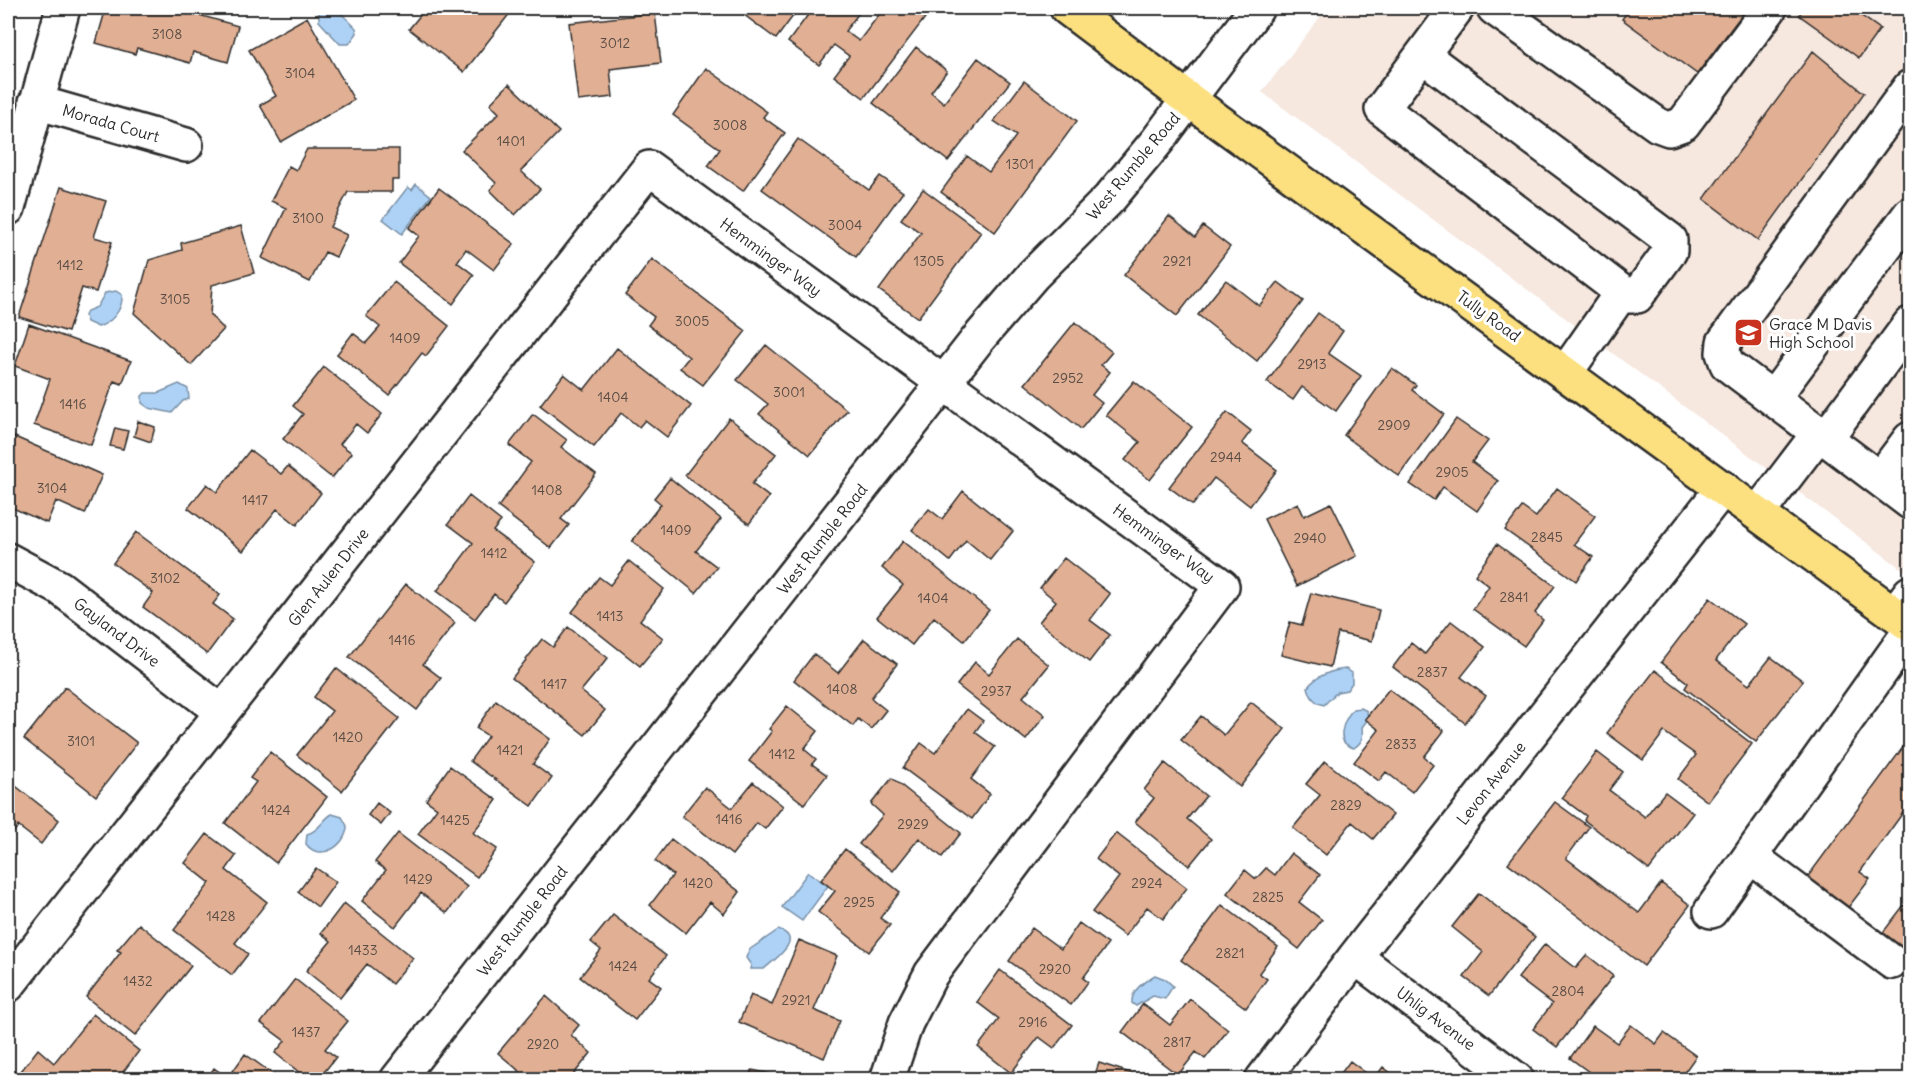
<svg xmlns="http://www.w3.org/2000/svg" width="1918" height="1087" font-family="Delius,sans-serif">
<rect width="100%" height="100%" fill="#fff"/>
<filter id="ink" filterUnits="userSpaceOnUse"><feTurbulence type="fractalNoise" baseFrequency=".0167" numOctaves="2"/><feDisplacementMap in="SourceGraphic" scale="12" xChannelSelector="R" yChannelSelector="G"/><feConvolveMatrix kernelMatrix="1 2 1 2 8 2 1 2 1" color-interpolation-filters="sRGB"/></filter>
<g filter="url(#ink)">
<path fill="#f6e7df" d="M1327,8H1910V575L1262,92Z"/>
<path fill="#add2f6" stroke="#798fa5" stroke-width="1.5" d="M323,8H336L356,28L357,33L349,44H340L319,21V13Z
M416,184L431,196L402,234L383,219L408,187L412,190Z
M116,291L122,295C123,310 111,323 98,327L87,322L85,316L87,311L97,307L105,293Z
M179,384L188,389L189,399L183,401L172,413L149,408L142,403V396L145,393H158Z
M1346,669L1352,673V683L1347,690L1337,692L1324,705C1314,702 1311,698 1308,687C1316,676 1332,670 1346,669Z
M1361,708L1367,711L1368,719L1362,727C1363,737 1363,742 1354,748C1333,743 1344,720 1353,709Z
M332,814L342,817L347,826C347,845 320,863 306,844L307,834C319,831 322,820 332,814Z
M808,872L828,886L802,921L782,907Z
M778,930C806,938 774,960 764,969H750L751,965L746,958L749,950Z
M1155,975L1165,979L1173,986L1165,999L1153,996L1136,1006L1132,1003C1131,990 1145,981 1155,975Z"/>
<path fill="#e1af93" stroke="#2b2b2b" stroke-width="1.5" d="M106,8H174L238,26L228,62L193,52L190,63L137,48L135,54L96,43Z
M426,8H514L464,72L409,29Z
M735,8H799L776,39Z
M813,8H860L862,9L845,31L859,41L884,8H912L925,18L864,98L834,76L849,56L834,45L819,65L788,42Z
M1630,8H1747L1697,74L1622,19Z
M1804,8H1850L1880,29L1859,58L1799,15Z
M655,13L661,63L610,69L613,97L578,101L569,23Z
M307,17L354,100L281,142L260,105L276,96L249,50Z
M916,47L947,71L931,92L944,103L978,58L1010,82L948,161L873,103Z
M1813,51L1864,93L1758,240L1704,199Z
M706,68L767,112L763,117L785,133L743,191L708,166L720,149L673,115Z
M1024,81L1077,121L995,232L941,192L967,156L989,172L1016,136L994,121Z
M509,84L559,132L521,171L540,189L515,215L490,190L496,183L462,150L499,113L490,104Z
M798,139L869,190L880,176L903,192L856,257L762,189Z
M307,149H399V180H392V192H348L330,227L347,235L336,257L325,252L310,282L262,258L286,208L271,201L289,166L296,170Z
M61,187L106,201L94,237L112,242L96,292L82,288L68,332L19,317Z
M439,188L514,244L494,270L466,249L457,262L474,275L453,304L399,263L419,236L409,228Z
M923,189L981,232L918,318L879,290L921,233L901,219Z
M1169,216L1195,237L1203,226L1230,247L1177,316L1124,275Z
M241,226L254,273L212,285L210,315L224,329L191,365L134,313L149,260L182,250L181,243Z
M652,259L746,331L703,385L680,368L689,357L648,325L654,317L625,295Z
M1226,280L1259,306L1278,282L1303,301L1257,361L1198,315Z
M394,282L449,326L426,356L422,353L389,395L337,354L353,333L366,343L380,327L366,316Z
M1318,313L1343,331L1328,353L1361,376L1336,411L1302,387L1293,400L1267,382Z
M1075,322L1112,352L1101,365L1110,372L1092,395L1102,403L1081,429L1025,384Z
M29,324L131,361L122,384L114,381L91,445L34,425L50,379L15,366Z
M766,345L847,410L810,455L759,414L768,404L737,380Z
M617,348L691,406L667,437L645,420L639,427L621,413L594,447L540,405L564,374L584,390Z
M324,367L382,414L367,433L356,424L340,444L352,453L332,478L283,439L303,414L293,406Z
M1392,368L1416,385L1412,390L1444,414L1399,476L1344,435Z
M1134,381L1192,427L1150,480L1125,460L1140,442L1106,415Z
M1227,412L1251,431L1242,443L1277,470L1250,506L1214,478L1193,505L1169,487Z
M533,414L567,440L561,447L596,474L561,519L569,525L551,548L498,507L531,462L509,445Z
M729,418L776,454L752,484L769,497L749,524L685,475Z
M1456,419L1488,441L1472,462L1498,481L1477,511L1443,487L1434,500L1410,484Z
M138,421L155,427L151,442L134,436Z
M115,428L128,431L123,449L110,446Z
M8,434L102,475L85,514L56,501L47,523L8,506Z
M250,450L281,474L288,466L321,493L297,525L277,509L243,551L188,508L207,484L217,492Z
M670,478L721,519L696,551L717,567L696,593L632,541L661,504L654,498Z
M1557,488L1595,516L1574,544L1593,557L1576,581L1505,530L1522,507L1536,517Z
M963,491L1013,531L990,560L966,540L950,561L912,530L929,509L942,519Z
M469,496L501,521L493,531L535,562L504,602L494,594L475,619L437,591L473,543L448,524Z
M1298,503L1304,516L1331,503L1357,556L1297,586L1264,519Z
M136,532L220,595L213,604L233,619L207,654L143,607L153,593L113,563Z
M903,541L989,610L964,641L934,617L912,645L877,617L903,585L882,568Z
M1497,544L1555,586L1535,613L1543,620L1524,646L1473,609L1489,586L1475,575Z
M1064,558L1110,594L1090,620L1110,635L1089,662L1039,622L1056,601L1040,588Z
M629,561L664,589L640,620L663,638L640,666L572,612L599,577L610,585Z
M406,584L455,623L423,664L441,678L417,710L349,657Z
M1311,593L1379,610L1372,641L1338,633L1330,667L1281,655L1290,622L1302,625Z
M1710,598L1744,624L1716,660L1749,685L1771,657L1803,681L1756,742L1685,688L1688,683L1661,662Z
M1451,621L1485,647L1461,677L1486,696L1465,723L1393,667L1411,643L1425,654Z
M568,627L608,658L581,691L605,710L585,735L512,678L542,639L553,647Z
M864,639L897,664L871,698L886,710L871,729L858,719L853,726L794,680L814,654L838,673Z
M1017,639L1049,665L1023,697L1045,715L1026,740L957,685L975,662L989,674Z
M336,668L399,718L342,791L297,755L332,711L314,697Z
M1655,670L1752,744L1708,802L1678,779L1696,755L1664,732L1643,760L1607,733Z
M65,687L137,743L96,796L24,739Z
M1389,689L1444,731L1424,757L1433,765L1412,792L1386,772L1379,781L1354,762L1379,730L1365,719Z
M496,700L550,739L533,764L552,778L532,806L470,761L488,736L476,728Z
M1251,702L1285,729L1240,787L1181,740L1201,716L1224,735Z
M787,706L818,731L804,749L816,759L812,764L827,775L804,804L749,761L772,731L769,729Z
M967,709L983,721L975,732L995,747L971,779L990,794L972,819L903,768L921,743L935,753Z
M1904,746L1910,751V803L1860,872L1870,879L1847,909L1806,879Z
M270,752L327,797L276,863L225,823L256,782L250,778Z
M1597,752L1623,772L1609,790L1645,817L1665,792L1693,813L1649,870L1584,820L1586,816L1562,798Z
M1325,761L1393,815L1373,839L1352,822L1326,855L1293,828L1320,795L1306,784Z
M1165,763L1206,796L1187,819L1211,839L1189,866L1135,822L1154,798L1144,790Z
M450,766L497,800L473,833L497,849L477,877L418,834L437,808L426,800Z
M892,778L961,833L942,857L919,838L893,871L859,844L883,815L871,804Z
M8,780L59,820L41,844L18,826L8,840Z
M753,782L783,806L765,829L757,823L732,855L682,816L705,787L732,808Z
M1555,802L1589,827L1566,858L1639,913L1661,883L1690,905L1644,966L1508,863Z
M377,803L390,813L381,825L368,815Z
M398,833L467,887L447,913L421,893L395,927L362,901L386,870L375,862Z
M1116,833L1187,888L1163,919L1147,907L1125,936L1092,912L1119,877L1096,859Z
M207,834L236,856L226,870L267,902L235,943L248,954L232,975L174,930L210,883L185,863Z
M671,839L740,892L724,914L710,902L686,933L650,905L673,875L655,861Z
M845,849L900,892L880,918L890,925L869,952L818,912L835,891L821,880Z
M1291,853L1320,875L1299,902L1322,920L1299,949L1227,893L1245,870L1256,879L1266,868L1275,875Z
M316,868L336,882L318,907L298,892Z
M1479,893L1535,937L1489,996L1464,977L1483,952L1452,927Z
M344,903L413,958L392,984L367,964L340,998L306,971L331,941L321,933Z
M1222,905L1278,947L1259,973L1267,979L1246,1008L1181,960Z
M1904,905L1910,910V957L1881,935Z
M613,915L666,956L649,978L661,987L635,1020L580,977L601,950L591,942Z
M1079,923L1108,944L1083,978L1088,982L1071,1005L1009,961L1032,928L1061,949Z
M139,924L191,966L135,1036L86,997L121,952L117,950Z
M799,940L837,956L814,1010L840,1021L824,1058L739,1022L751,995L772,1005Z
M1545,944L1576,968L1587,955L1613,976L1557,1047L1533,1029L1552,1004L1518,978Z
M1000,970L1072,1025L1054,1048L1039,1037L1011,1073L978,1047L999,1019L977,1002Z
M295,979L348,1021L325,1049L336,1057L318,1080H309L275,1053L285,1041L261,1023Z
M546,996L579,1025L571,1035L591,1053L569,1080H520L524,1075L498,1053Z
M1190,999L1228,1030L1205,1059L1196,1052L1178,1075L1122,1032L1143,1004L1170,1025Z
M93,1014L139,1051L117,1080H23L18,1075L38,1049L54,1063Z
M1631,1025L1656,1044L1664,1033L1696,1056L1679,1080H1600L1570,1058L1593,1026L1617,1043Z
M1910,1028V1044L1903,1038Z
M245,1054L281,1080H206L214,1068L228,1078Z
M1350,1061L1374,1079L1383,1067L1400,1080H1336Z
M1099,1063L1152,1080H1093Z
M752,1070L799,1080H750Z"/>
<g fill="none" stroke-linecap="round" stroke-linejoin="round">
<defs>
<path id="minor" d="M1494,8L1658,125L1669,129L1683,124L1770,8
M1422,55L1670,240V251L1637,296H1627L1382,109L1457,8
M1910,87L1724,342L1723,353L1727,364L1910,502
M36,102L186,145
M8,208L63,8
M1566,372L1622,292
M1773,398L1910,214
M1826,438L1910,324
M1880,479L1910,439
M1758,513L1819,433
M8,560L60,588L222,712
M1895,613L1910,593
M1750,856L1892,962
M1711,911L1910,631
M1355,957L1517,1080
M8,985L649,168L1222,586L931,974L906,1023L887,1080
M397,1080L978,339L1033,275L1109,199L1158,140L1257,8
M1262,1080L1355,957L1723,488"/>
<path id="major" d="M1067,8L1188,99L1910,625"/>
</defs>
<use href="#minor" stroke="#2b2b2b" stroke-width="38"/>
<use href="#major" stroke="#2b2b2b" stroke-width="38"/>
<use href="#minor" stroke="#fff" stroke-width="33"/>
<use href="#major" stroke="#fce080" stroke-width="33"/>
</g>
</g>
<defs>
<symbol id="school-square" viewBox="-11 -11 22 22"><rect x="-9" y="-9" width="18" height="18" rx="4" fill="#c8321e" stroke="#fff"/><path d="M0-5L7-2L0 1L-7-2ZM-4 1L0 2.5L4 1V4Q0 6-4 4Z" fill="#fff"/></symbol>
</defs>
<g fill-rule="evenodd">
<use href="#school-square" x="1732" y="316" width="33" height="33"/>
</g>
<g text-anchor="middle" stroke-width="6" stroke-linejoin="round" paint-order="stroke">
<g font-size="14" fill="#584c45">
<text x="167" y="39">3108</text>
<text x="615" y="48">3012</text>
<text x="300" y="78">3104</text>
<text x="730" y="130">3008</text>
<text x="511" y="146">1401</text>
<text x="1020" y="169">1301</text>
<text x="308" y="223">3100</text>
<text x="845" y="230">3004</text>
<text x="929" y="266">1305</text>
<text x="1177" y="266">2921</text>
<text x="70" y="270">1412</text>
<text x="175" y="304">3105</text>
<text x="692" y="326">3005</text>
<text x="405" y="343">1409</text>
<text x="1312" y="369">2913</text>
<text x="1068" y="383">2952</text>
<text x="789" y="397">3001</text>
<text x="613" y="402">1404</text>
<text x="73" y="409">1416</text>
<text x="1394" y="430">2909</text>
<text x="1226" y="462">2944</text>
<text x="1452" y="477">2905</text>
<text x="52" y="493">3104</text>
<text x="547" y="495">1408</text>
<text x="255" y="505">1417</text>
<text x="676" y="535">1409</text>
<text x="1547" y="542">2845</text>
<text x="1310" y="543">2940</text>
<text x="494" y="558">1412</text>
<text x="165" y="583">3102</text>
<text x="1514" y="602">2841</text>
<text x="933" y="603">1404</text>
<text x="610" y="621">1413</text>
<text x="402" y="645">1416</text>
<text x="1432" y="677">2837</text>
<text x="554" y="689">1417</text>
<text x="842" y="694">1408</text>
<text x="996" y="696">2937</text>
<text x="348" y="742">1420</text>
<text x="81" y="746">3101</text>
<text x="1401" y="749">2833</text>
<text x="510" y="755">1421</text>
<text x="782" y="759">1412</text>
<text x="1346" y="810">2829</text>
<text x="276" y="815">1424</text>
<text x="729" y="824">1416</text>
<text x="455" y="825">1425</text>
<text x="913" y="829">2929</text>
<text x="418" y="884">1429</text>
<text x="698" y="888">1420</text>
<text x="1147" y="888">2924</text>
<text x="1268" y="902">2825</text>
<text x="859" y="907">2925</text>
<text x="221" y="921">1428</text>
<text x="363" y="955">1433</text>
<text x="1230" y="958">2821</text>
<text x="623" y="971">1424</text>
<text x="1055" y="974">2920</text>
<text x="138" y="986">1432</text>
<text x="1568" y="996">2804</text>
<text x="796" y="1005">2921</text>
<text x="1033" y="1027">2916</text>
<text x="306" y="1037">1437</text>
<text x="1177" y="1047">2817</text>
<text x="543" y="1049">2920</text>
</g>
<g font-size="16" fill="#2b2b2b" stroke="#fff">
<text transform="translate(111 123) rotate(16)" y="6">Morada Court</text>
<text transform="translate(1133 166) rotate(-50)" y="6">West Rumble Road</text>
<text transform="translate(771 257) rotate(36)" y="6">Hemminger Way</text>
<text transform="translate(1489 316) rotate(36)" y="6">Tully Road</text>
<text transform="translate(822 539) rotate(-52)" y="6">West Rumble Road</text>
<text transform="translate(1164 543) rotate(36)" y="6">Hemminger Way</text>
<text transform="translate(328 577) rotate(-52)" y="6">Glen Aulen Drive</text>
<text transform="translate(117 632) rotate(37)" y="6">Gayland Drive</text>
<text transform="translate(1491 783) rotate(-52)" y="6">Levon Avenue</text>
<text transform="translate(522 921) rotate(-52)" y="6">West Rumble Road</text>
<text transform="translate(1436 1018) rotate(37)" y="6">Uhlig Avenue</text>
</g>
<g font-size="16" fill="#2b2b2b" stroke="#fff" text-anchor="start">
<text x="1769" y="330">Grace M Davis<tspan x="1769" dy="18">High School</tspan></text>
</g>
</g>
<rect width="1918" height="1087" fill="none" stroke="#fff" stroke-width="30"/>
<rect x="15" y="15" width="1888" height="1057" fill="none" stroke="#2b2b2b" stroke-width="2" filter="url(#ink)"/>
</svg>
